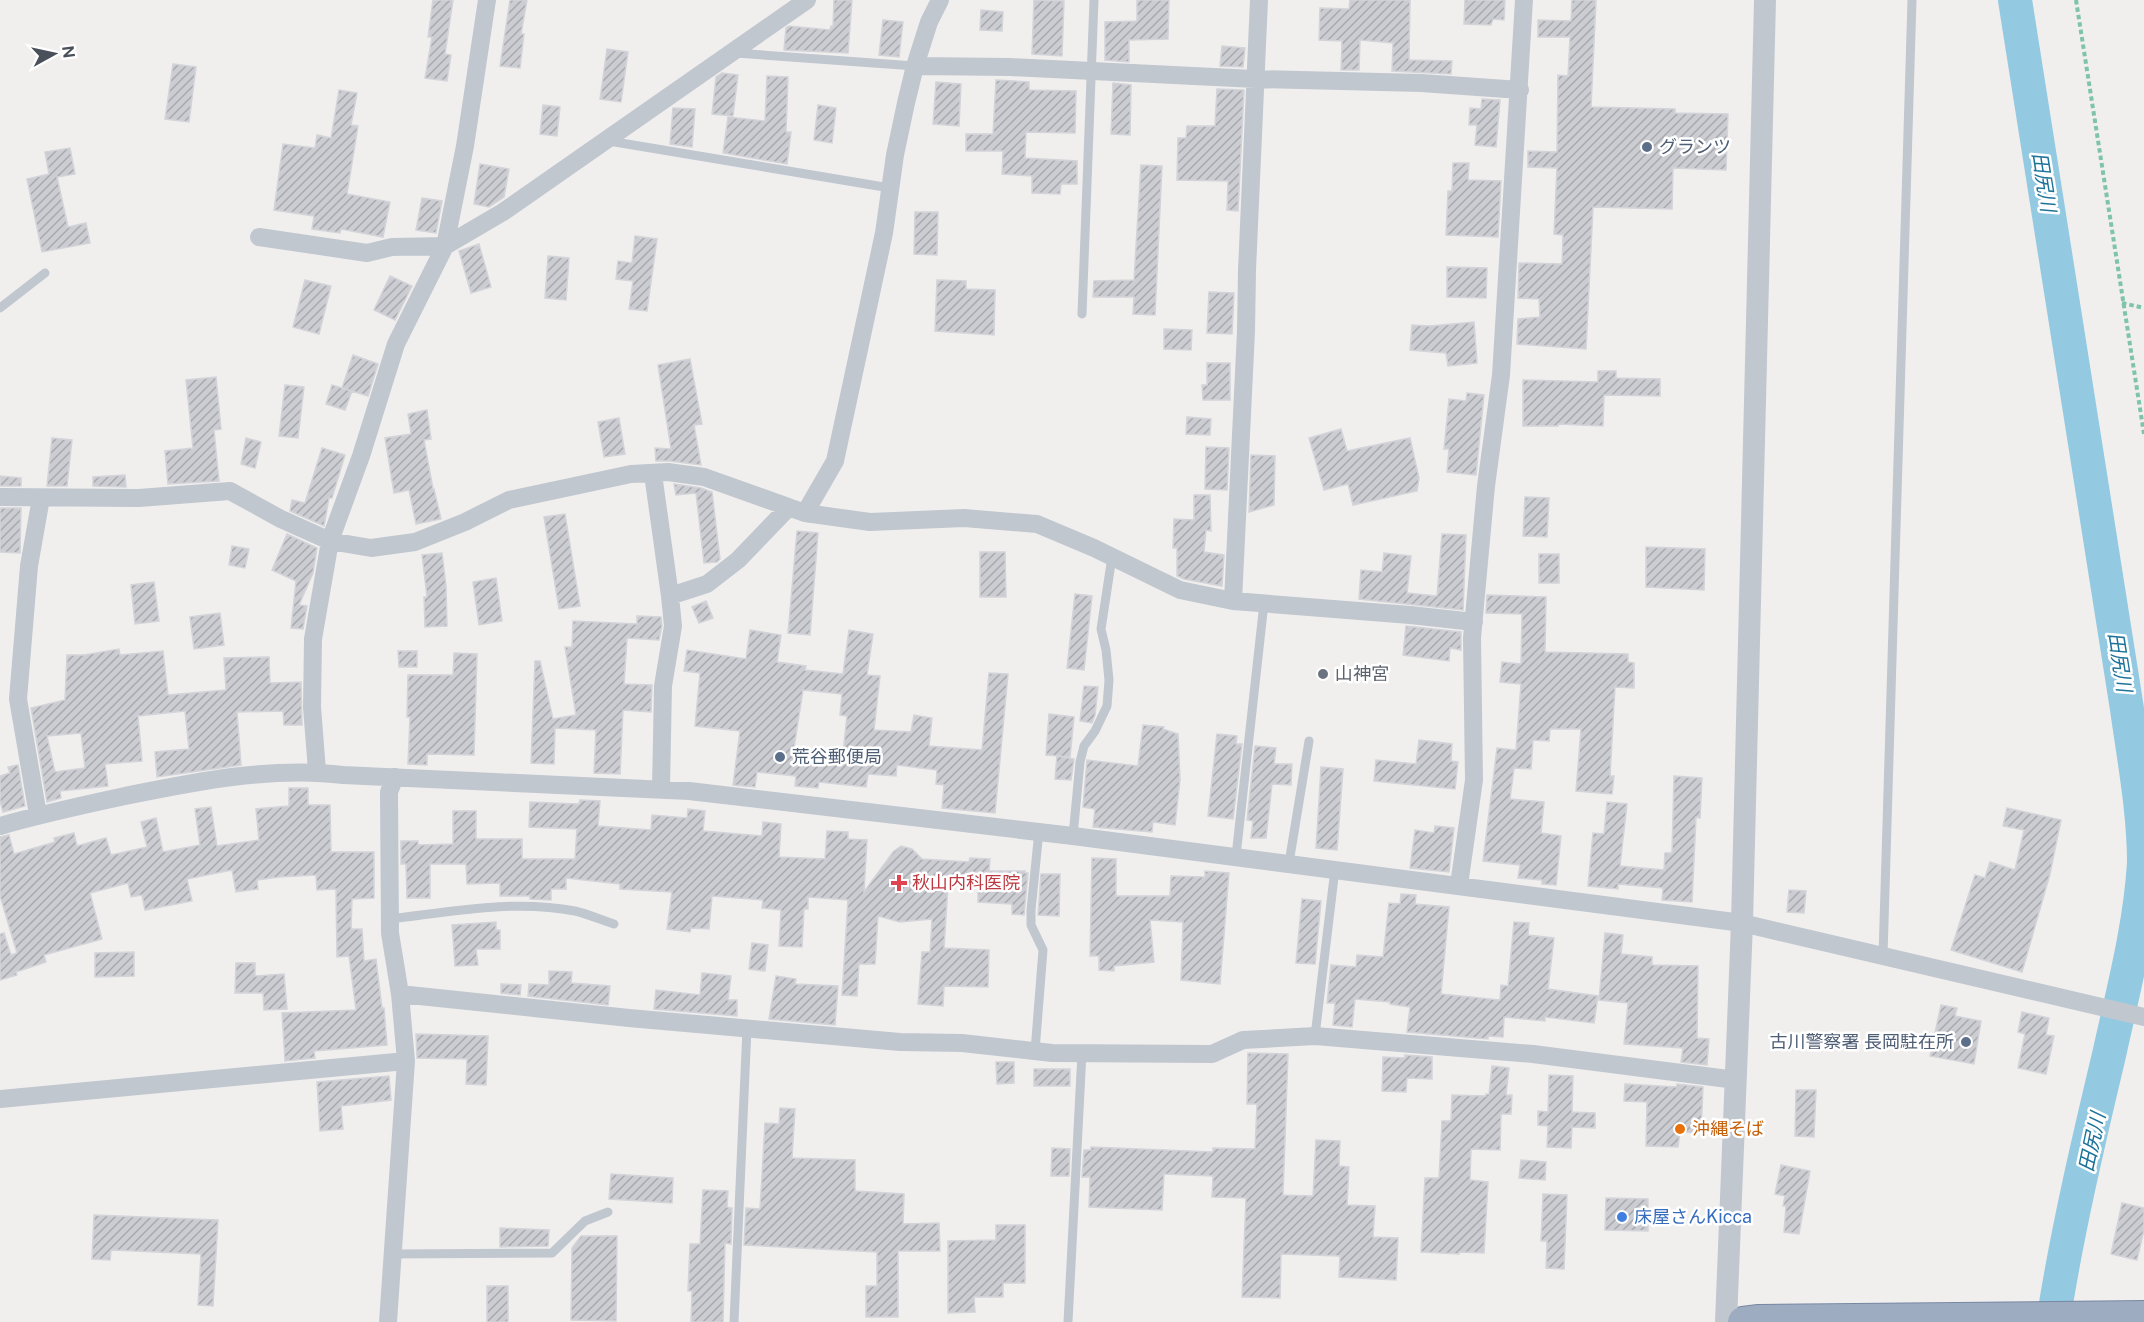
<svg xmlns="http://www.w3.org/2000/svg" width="2144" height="1322" font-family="'Public Sans','Noto Sans JP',sans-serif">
<defs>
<pattern id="building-hatch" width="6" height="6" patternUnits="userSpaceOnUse" patternTransform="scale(1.5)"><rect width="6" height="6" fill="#cccdd2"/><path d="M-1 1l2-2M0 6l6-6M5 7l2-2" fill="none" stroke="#a8a9ad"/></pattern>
</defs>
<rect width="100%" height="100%" fill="#f1efee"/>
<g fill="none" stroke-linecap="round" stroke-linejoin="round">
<path stroke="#93cae2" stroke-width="34" d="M2015,0L2127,709C2134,759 2144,812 2144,863C2140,928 2123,991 2109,1055C2088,1143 2067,1232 2053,1322"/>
</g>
<path fill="url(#building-hatch)" stroke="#d3d4d9" stroke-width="1.5" fill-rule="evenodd" d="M433,0H453L445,54L451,55L447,81L425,78L432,37H428Z
M510,0H527L521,34H524L520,68L500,66Z
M834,0H852L848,53L784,50L786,28L789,26L830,30L831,26L833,27Z
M1034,0L1064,1L1062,56L1032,54Z
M1137,0H1169L1168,39L1129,40V62L1105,60V22L1137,21Z
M1350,0H1410L1409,60L1452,61L1451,74L1392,71L1393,43L1360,40L1359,70H1341L1342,41L1319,40L1320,8L1349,9Z
M1465,0H1505L1504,20L1493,19L1491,25L1464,24Z
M1572,0H1596L1591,107L1675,109V113L1728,114L1726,170L1673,168L1672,209L1593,207L1586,349L1517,344L1518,319L1540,317L1539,299L1518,298L1519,263L1562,264L1563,235L1554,234L1557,168L1528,167V151L1557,152L1558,75L1568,76L1570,37H1538V20L1571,21Z
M981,10L1003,12L1002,31L980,30Z
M883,20L903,22L899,57L879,55Z
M1222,46L1245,48L1243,67L1220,66Z
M607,49L628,52L621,102L600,99Z
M173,64L196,67L189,122L165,119Z
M722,73L738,75L733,116L712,114L716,77Z
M767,76L788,77L786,132H791L787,164L723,153L728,117L765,121Z
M996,80L1029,82V90L1076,91L1075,133L1026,132L1025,158L1077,161V184H1061L1060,194L1032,193V176L1002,174L1003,151H966V134H993Z
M936,82L961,84L959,126L933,124Z
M1113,83L1131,85L1130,135L1111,134Z
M1217,89L1244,90L1238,211L1227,210L1228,181L1177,180L1178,138H1186L1187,126H1215Z
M339,90L357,93L351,125L358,126L347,194L390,202L383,237L341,229L340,233L312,229L314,216L274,210L283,144L315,148L317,135L331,138Z
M1482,99L1500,100L1496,147L1475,145L1477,125H1469L1470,108L1481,109Z
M543,105L560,107L557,136L540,134Z
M818,105L836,108L832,143L814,140Z
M673,108L695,109L692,147L670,144Z
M70,148L75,174L57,177L68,227L86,223L90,243L42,252L27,179L49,174L45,152Z
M1453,163H1469L1468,180L1501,181L1498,237L1446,235L1448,191H1452Z
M480,164L509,169L504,197L489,207L474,204Z
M1141,165L1162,166L1155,315L1133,314L1134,297H1093L1094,281L1134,280Z
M422,198L442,201L436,233L416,230Z
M915,212H938L937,255L914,254Z
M635,236L657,239L647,311L629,309L633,281L616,279L618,261L632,263Z
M479,244L491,287L471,293L459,251Z
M548,256L569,258L566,300L545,298Z
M1447,267L1487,268L1486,298L1447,297Z
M390,276L412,286L395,320L374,310Z
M305,280L331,286L319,334L293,327Z
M937,280L966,281V289L995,290L994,335L935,331Z
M1209,292L1234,293L1232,334L1207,333Z
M1474,322L1477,363L1448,366L1446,353L1410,350L1412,325L1430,326Z
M1164,329L1192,330L1191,350L1164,349Z
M353,355L378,364L368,396L342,388Z
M690,359L702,424L694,425L701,465L670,461H656L655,448L671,449L658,365Z
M1207,363H1230V400H1203L1202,385H1207Z
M1598,371H1616V378L1660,379V396L1604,395L1603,426L1558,424V426H1523V380L1598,382Z
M216,377L221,429L214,430L219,481L168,484L165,451L193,448L186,380Z
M285,385L304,387L298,438L279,436Z
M332,385L352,391L345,410L326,404Z
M1467,393L1484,395L1476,475L1447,472L1449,449H1444L1449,399L1466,401Z
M427,410L431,439L424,440L433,489H434L441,519L416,524L409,490L394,493L385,438L411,434L408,414Z
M1187,417L1211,419L1210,435L1186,434Z
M619,418L625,454L604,457L598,422Z
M1341,429L1347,451L1410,438L1419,478L1417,491L1353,505L1348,484L1324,490L1309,438Z
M52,438L72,440L67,486H47Z
M246,438L261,442L255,468L241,464Z
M1206,447L1229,448L1227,490L1205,489Z
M322,448L345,455L332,498H329L324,526L290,511L292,500L305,503Z
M1251,455L1275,456L1274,505L1249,512Z
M125,475L126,487L93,486V477Z
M0,476L21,478V486H0Z
M674,484L701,488L712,492L720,559L717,562L704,563L696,493L676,495Z
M1194,495H1210L1211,531L1206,530L1204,552L1224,555L1222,586L1184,579L1177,576V548H1173L1174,519L1194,520Z
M1525,497L1549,498L1547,537L1523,536Z
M0,508H21L20,553L0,552Z
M565,514L580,606L559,609L544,517Z
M797,531L818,533L810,635L788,633Z
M287,534L317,548L313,573L299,605L307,606L303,629L291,628L296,581L272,570Z
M1442,534L1466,535L1463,610L1359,599L1361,570L1382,572L1384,553L1411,556L1407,593L1437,596Z
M232,546L249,549L245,568L229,565Z
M1646,547L1705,549L1704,590L1646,587Z
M980,552H1005L1006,597H980Z
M442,553L446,586L447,626L425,627L424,597H427L422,555Z
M1539,554H1559V583H1539Z
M496,578L502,621L479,625L473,582Z
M154,582L159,621L135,624L131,585Z
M1075,594L1092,596L1084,670L1067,668Z
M1487,595L1546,597L1545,652L1628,654V662L1634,663V688L1615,687L1610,776H1614L1612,794L1576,791L1581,729H1550L1549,741L1533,740L1531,769L1514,768L1510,799L1544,802L1541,833L1561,836L1556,885L1542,884V880L1518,878L1520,865L1483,861L1497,748L1516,750L1521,684L1500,682L1502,662L1521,664L1522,614L1486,613Z
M706,601L713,618L699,623L692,607Z
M220,613L224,645L194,649L190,617Z
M637,616L661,617L662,626L659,640L627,638L624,684L652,685L651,712L623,710L620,774L594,773L596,730L555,728L554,764L531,763L535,661H540L553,719L576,715L565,647H572L573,621L637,624Z
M1406,626L1461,632V650L1450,648L1449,661L1403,655Z
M750,630L781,635L777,662L806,666L805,670L843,674L849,630L873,634L867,675L880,676L874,730L911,732L914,715L932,718L929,746L982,750L989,673L1008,674L995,813L942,808L944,785L936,784L937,770L897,765L896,776L868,774L866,787L819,782L818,788L795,786L796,776L757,772L755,787L733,785L740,731L695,726L700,673L684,671L687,650L746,659ZM803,690L842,694L840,715L847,716L843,753L794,748Z
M119,649L120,655L163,651L168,695L226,690L224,658L269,657L270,683L301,682L302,725H284L283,711L237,712L241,765L157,777L155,752L189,749L185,711L138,716L142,761L105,764L108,786L60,791L61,798L47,802L31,708L65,700L67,655H84ZM81,733L85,768L55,772L47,736Z
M398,651H417V667H399Z
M454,653L477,654L474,755L427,754V765L408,764L410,717H407L408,675H453Z
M1084,686L1098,687L1095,715L1092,723L1080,721Z
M1049,714L1074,717L1070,757L1046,755Z
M1143,725L1164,727L1163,729L1178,734L1180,780L1175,825L1153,822L1152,832L1093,827L1095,809L1083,807L1087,760L1138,766Z
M1217,734L1237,736L1236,744H1242L1233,819L1208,816Z
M1419,740L1452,744L1451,761L1458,762L1455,789L1374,781L1376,760L1416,764Z
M1255,746L1276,748L1274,764H1292L1291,785L1272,784L1266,838H1251L1253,821L1247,820Z
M1057,756L1074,759L1071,780L1055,779Z
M18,765L25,806L3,812L0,801V776L10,773L8,767Z
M1321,767L1343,769L1337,850L1316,848Z
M1674,776L1702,778L1700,818L1696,817L1692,902L1662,900L1663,888L1618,884V889L1588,886L1593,833L1604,834L1607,802L1627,804L1620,866L1664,870L1665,853H1672Z
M289,788H308V805H330L331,852H374V898L352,899L351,929H362L364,961L376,959L382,1008H384L387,1045L314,1051L315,1058L285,1061L282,1013L356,1010L349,956L337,957L336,889L317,890L316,875L280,877L257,880L258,889L236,892L232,870L187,879L192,901L145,910L142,895L131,897L128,883L90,893L102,939L44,955L46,962L16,972L17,975L0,980V934L4,933L11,955L17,953L0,896V837L9,835L14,854L55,842L54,838L74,833L77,846L106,838L111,855L147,847L141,822L156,818L163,852L200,845L195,809L211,807L217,846L259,840L256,809L289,806Z
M580,800L600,801L598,826L651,830L652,815L687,818L688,809L705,811L703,831L762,836L763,822L781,824L779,857L825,859L827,831L848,832V839L867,840L864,892L893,852L901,846L912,849L922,859L969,862L970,858L990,859L989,871H1025V873H1028L1024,915L1012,914V904L978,902V887L948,885L944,948L989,950L988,987L944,986L943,1006L918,1004L922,952H930L932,919L900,922L878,916L875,964H859L857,996L842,995L848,900L808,897V909H804L802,947L779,946L781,910L762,908L763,900L712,896L709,929L691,928L690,932L667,929L672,892L620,889V884L566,878V889H551V900L530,899V896H500V883L467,884L466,864H430V898H407L406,864H401V841H418V845L453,844V811H476V839H522V859H575L577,829L529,827L530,802L579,804Z
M2007,808L2061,820L2050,874L2022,972L1951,950L1975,875L1985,878L1990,862L2015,870L2024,830L2003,826Z
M1435,826L1454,828L1449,872L1410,868L1415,830L1434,833Z
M1092,858L1116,859V896H1170L1171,876L1205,877V871L1229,873L1220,984L1181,980L1183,922L1150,920L1154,962L1114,966V971L1099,970V956H1090Z
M1041,874H1060L1059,916L1038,915Z
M1789,890L1806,891L1804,913L1787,912Z
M1401,894L1416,895L1415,904L1449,907L1441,994L1500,1000L1501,985L1508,986L1514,922L1529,923L1528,935L1554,938L1548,989L1598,996L1594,1023L1545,1017V1021L1504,1017L1503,1037L1488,1036V1039L1407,1032L1410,1007L1390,1004V1002L1355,999L1352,1027L1333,1025L1335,1003H1327L1331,965L1356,967L1357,955L1383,957L1389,903L1400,904Z
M1302,899L1321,901L1315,964L1296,963Z
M496,922V930H500V949H476L478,965L455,966L452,925Z
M1605,933L1623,935L1621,954L1652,957V965L1698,966L1697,1038L1709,1039L1707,1065L1681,1062L1683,1048L1624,1044L1628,1003L1599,1000Z
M752,943L768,945L765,971L749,969Z
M134,952V976L95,977V953Z
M236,963H255V976L284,974L287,1009L264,1010L263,993H235Z
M549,971L572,972L571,983L610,986L608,1005L528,996L529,984L549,985Z
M702,973L731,976L728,1000H737V1016L654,1009L656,990L700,995Z
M776,976L796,979L795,984L838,986L835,1025L769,1019Z
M501,984L521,985L520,995L501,993Z
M1941,1005L1957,1008L1955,1016L1981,1021L1974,1064L1930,1056Z
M2022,1012L2049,1018L2046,1035L2054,1036L2046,1074L2018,1068L2025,1034L2018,1032Z
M416,1034L488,1036L486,1085L466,1084L467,1059L417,1058Z
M1248,1053L1288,1054L1283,1195L1313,1196L1316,1140L1340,1141L1339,1166L1349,1167L1347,1205L1375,1206L1373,1237L1398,1238L1396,1280L1339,1277L1340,1256L1281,1254L1280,1298L1242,1297L1246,1198L1212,1197L1213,1176L1164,1174L1162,1210L1089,1207L1090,1177H1082L1084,1150H1091V1147L1213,1152V1148L1255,1149L1257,1104H1247Z
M1405,1055L1432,1057V1079L1407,1078L1406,1092L1382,1091L1383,1057L1405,1058Z
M996,1062H1014V1083L997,1084Z
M1492,1066L1509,1068L1506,1095H1512L1511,1114H1501L1500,1150L1471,1149L1470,1180L1488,1182L1484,1253L1459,1252V1254L1421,1252L1425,1178H1439L1442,1121H1451L1452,1095L1486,1096V1094H1489Z
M1034,1069H1070V1086H1034Z
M1549,1075L1573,1076L1572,1112L1595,1113V1128L1572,1127L1571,1148L1547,1147L1548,1126L1538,1125V1111L1548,1112Z
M389,1076L391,1100L341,1106L343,1129L320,1131L317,1082Z
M1625,1084L1677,1087V1084L1703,1087L1701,1133L1680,1132L1678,1147L1646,1146L1647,1102L1624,1101Z
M1796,1090H1816L1814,1137L1795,1136Z
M780,1108L795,1109L792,1158L855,1160V1191L904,1194L903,1224L939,1223L940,1251H898V1317H866V1286H877V1252L744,1245L746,1208L760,1209L765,1123L779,1124Z
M1052,1148L1070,1149L1069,1176H1051Z
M1521,1160L1546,1162L1545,1180L1519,1178Z
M1781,1165L1810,1171L1799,1234L1784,1232L1786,1206H1783L1785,1196L1775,1194Z
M611,1174L673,1178L672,1203L609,1199Z
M703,1190L728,1191L727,1207L732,1208L731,1244L725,1243L723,1322H691L692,1291H688L690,1244H700Z
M1543,1194L1567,1195L1564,1269L1546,1268L1547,1241H1541Z
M1606,1198L1648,1199V1231L1605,1230Z
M2122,1203L2144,1208V1230L2137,1260L2111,1254Z
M94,1215L218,1220L213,1306L198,1305L201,1254L111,1250L110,1260L92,1259Z
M996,1225H1025V1283H1003V1297H974L975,1312L948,1313V1241L996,1240Z
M500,1228L549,1230L548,1246L500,1247Z
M581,1236H617L616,1321L571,1320L572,1248Z
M487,1286H508V1322H487Z"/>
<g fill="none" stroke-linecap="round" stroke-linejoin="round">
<defs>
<path id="trunk" d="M1743,1322L1759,1320L2144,1316"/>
</defs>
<use href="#trunk" stroke="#7788a3" stroke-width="32"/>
<path stroke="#7dc4a8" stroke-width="4" stroke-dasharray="4.5 3" stroke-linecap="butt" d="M2076,0L2144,434
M2122,303L2144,308"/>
<path stroke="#c1c7cf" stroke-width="9" d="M735,53L915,66
M609,141L890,188
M0,308L45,273
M1082,314L1094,0
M1073,836L1080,762L1084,746L1095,731L1107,706L1109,680L1106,650L1101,629L1112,557
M1236,856L1264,603
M1289,863L1309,741
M390,919C450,912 514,899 575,911C588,914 601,920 614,924
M1883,956L1912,0
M1315,1036L1335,869
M1035,1051L1043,950L1031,925V910L1039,831
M393,1254L552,1253L585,1221L608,1212
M734,1322L747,1028
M1068,1322L1082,1053"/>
<path stroke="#c1c7cf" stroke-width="18" d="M915,66L1010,67L1255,79L1421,83L1520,90
M259,237L367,253L392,247L445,246L465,146L487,0
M653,474L670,596L673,626L663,686L661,788
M0,497L139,498L230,491L281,519L330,541L371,548L415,542L465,522L509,500L631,474L668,472L704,477L805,513L870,522L964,518L1037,524L1094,548L1180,590L1233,601L1410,615L1474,622
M805,513L835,461L884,233L895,155L906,103L915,66L929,22L940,0
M670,596L707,584L738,560L789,507
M1233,601L1246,331L1247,270L1259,0
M317,771L312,707L313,639L330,541L361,456L396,344L445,246L503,212L807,0
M38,815L18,699L29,566L41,498
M0,826C41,814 83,805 125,796C194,782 272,766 343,775L689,791L1073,836L1742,923L2144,1017
M1459,885L1474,780L1472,638L1486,486L1501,375L1524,0
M400,994L629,1018L900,1042L962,1043L1052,1053L1212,1054L1243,1040L1315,1036L1533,1054L1736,1080
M0,1099L406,1061
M388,1322L406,1061L400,994L390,933L389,792L395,777"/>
<path stroke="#c1c7cf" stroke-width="22" d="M1726,1322L1742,923L1765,0"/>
<use href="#trunk" stroke="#9eacc1" stroke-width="30"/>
</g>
<g fill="#5c6f8a" stroke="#fff" stroke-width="2">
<circle cx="1647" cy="147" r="6"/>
<circle cx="780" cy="757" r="6"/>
<circle cx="1966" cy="1042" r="6"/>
</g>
<circle fill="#6b7280" stroke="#fff" stroke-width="2" cx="1323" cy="674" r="6"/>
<path fill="#e0444e" stroke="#fff" stroke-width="2" d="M896 874h6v6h6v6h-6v6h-6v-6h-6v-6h6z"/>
<circle fill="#e8710a" stroke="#fff" stroke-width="2" cx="1680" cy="1129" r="6"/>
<circle fill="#3f7fe0" stroke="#fff" stroke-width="2" cx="1622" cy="1217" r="6"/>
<g text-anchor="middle" stroke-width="5" stroke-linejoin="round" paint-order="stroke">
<g font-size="18" fill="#4e5e75" stroke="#fff" text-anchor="start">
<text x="1659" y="153">グランツ</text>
<text x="792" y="763">荒谷郵便局</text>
<text x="1954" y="1048" text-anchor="end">古川警察署 長岡駐在所</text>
</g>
<g font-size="18" fill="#5b616d" stroke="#fff" text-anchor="start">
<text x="1335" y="680">山神宮</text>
</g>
<g font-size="18" fill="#be3a42" stroke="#fff" text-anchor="start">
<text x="912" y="889">秋山内科医院</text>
</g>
<g font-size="18" fill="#c56008" stroke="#fff" text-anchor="start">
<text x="1692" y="1135">沖縄そば</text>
</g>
<g font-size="18" fill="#366cbe" stroke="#fff" text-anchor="start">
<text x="1634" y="1223">床屋さんKicca</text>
</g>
<g font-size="20" font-style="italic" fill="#1c7299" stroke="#fff">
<text transform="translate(2044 182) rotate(81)" y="7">田尻川</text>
<text transform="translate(2120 662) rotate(81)" y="7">田尻川</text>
<text transform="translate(2092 1142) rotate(-78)" y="7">田尻川</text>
</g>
</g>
<g transform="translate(54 54) rotate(82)" stroke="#ffffff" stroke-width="4.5" paint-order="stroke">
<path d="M0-4.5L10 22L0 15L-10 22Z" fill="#49505a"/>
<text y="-9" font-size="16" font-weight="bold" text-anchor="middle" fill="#49505a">N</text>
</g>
</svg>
